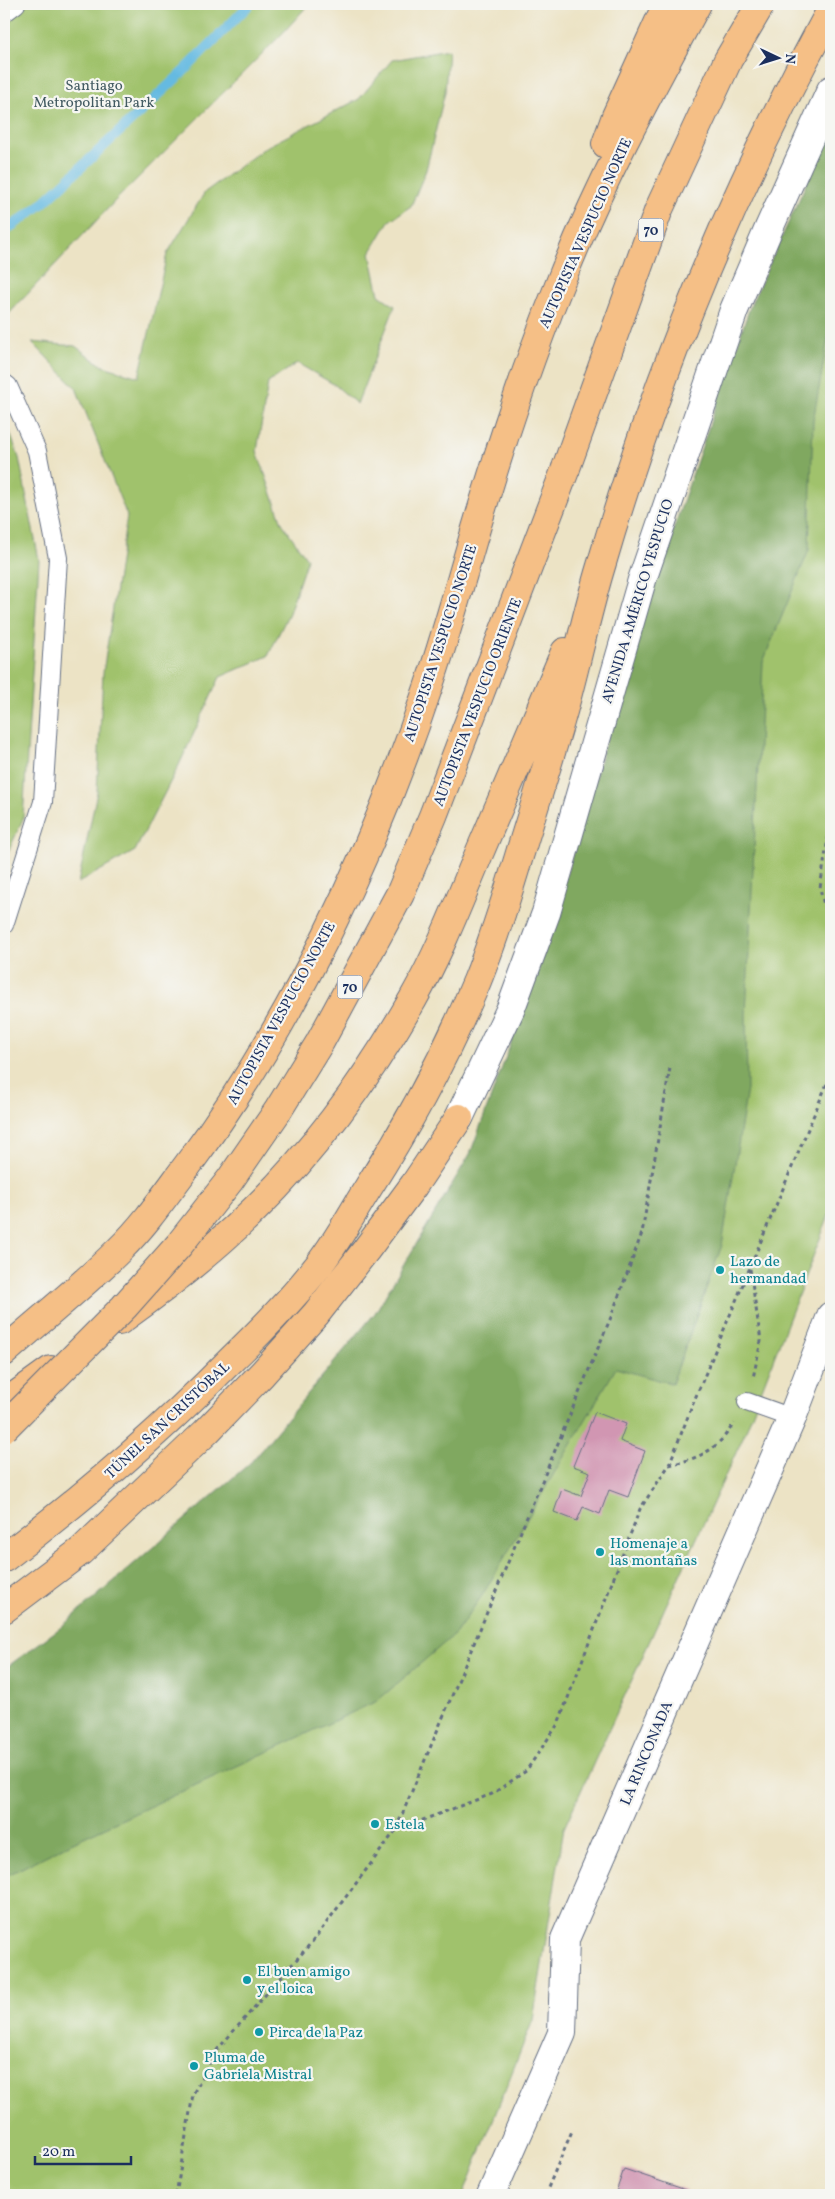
<svg xmlns="http://www.w3.org/2000/svg" width="835" height="2199" font-family="Vollkorn,serif">
<rect width="100%" height="100%" fill="#f6f6f2"/>
<filter id="ink" filterUnits="userSpaceOnUse"><feTurbulence type="fractalNoise" baseFrequency=".02" numOctaves="2"/><feDisplacementMap in="SourceGraphic" scale="10" xChannelSelector="R" yChannelSelector="G"/><feConvolveMatrix kernelMatrix="1 2 1 2 8 2 1 2 1" color-interpolation-filters="sRGB"/></filter>
<filter id="wash" filterUnits="userSpaceOnUse"><feTurbulence type="fractalNoise" baseFrequency=".0096" numOctaves="4" result="noise"/><feDisplacementMap in="SourceGraphic" scale="20" xChannelSelector="R" yChannelSelector="G"/><feGaussianBlur stdDeviation="1.12" result="paint"/><feColorMatrix in="noise" values="0 0 0 0 0 0 0 0 0 0 0 0 0 0 0 0 0 1.4 0 .05"/><feComposite in="paint" operator="in"/></filter>
<g filter="url(#wash)">
<rect width="100%" height="100%" fill="#ece3c5"/>
<path fill="#a0c26c" stroke="#5e7865" d="M4,4H309L281,35L114,202L4,319Z
M448,50L445,92L426,170L411,206L389,221L370,253L379,295L395,306L357,404L335,385L297,363L268,383L257,451L282,523L307,559L289,613L268,656L220,677L179,765L135,851L78,883L97,792L103,673L127,516L76,388L32,342L75,346L103,366L139,377L167,254L205,192L266,147L359,99L392,60Z
M831,225V1210L745,1433L564,1828L533,2020L463,2195H4V1781L387,1652Z
M4,416L19,458L39,560L23,819L4,861Z"/>
<path fill="#80a860" stroke="#4e6c5f" d="M831,130V322L813,421L809,550L763,662L746,1014L747,1089L722,1245L672,1384L616,1368L483,1594L456,1633L377,1701L71,1843L4,1877V1669L60,1628L251,1462L375,1313L470,1154L539,967L638,632L751,304Z"/>
<g fill="none" stroke-linecap="round" stroke-linejoin="round">
<path stroke="#65bae1" stroke-width="10" d="M4,232L42,204L183,72L250,4"/>
</g>
<g id="blocks">
<path fill="#d196b2" d="M595,1412L626,1424L620,1441L645,1451L628,1497L609,1490L600,1514L583,1507L577,1521L554,1512L562,1489L581,1496L590,1472L573,1466Z
M624,2169L686,2190L684,2195H615Z"/>
</g>
</g>
<g filter="url(#ink)">
<use href="#blocks" fill-opacity="0" stroke="#646e82" stroke-width="1"/>
<g fill="none" stroke-linecap="round" stroke-linejoin="round">
<defs>
<path id="service" d="M4,13L16,4
M4,383L8,386L37,451L58,558L43,802L4,925
M747,1402L792,1418"/>
<path id="minor" d="M491,2195L562,2033L565,1939L792,1418L831,1316"/>
<path id="tertiary" d="M459,1118L511,1008L546,913L642,580L734,310L769,228L831,90"/>
<path id="motorway" d="M606,144L616,116L667,4
M566,468L659,209L728,60L761,4
M119,1321C167,1287 213,1250 255,1209C317,1148 370,1074 413,999C439,953 458,904 478,856C507,788 536,720 565,652
M4,1352C42,1318 83,1286 119,1250C145,1225 166,1194 187,1166C292,1025 374,851 429,685C451,621 467,556 487,492C508,423 531,355 558,288C596,190 647,96 697,4
M4,1404L51,1370
M4,1558C83,1498 158,1434 228,1363C258,1334 288,1304 314,1271C335,1246 351,1215 368,1188C410,1122 447,1053 477,981C494,939 507,896 520,853C534,807 549,761 562,715C576,666 586,615 601,566C657,374 735,186 831,10
M4,1609L81,1551L206,1432L262,1374L316,1314L366,1250L414,1185L459,1118"/>
</defs>
<use href="#service" stroke="#646e82" stroke-width="20"/>
<use href="#minor" stroke="#646e82" stroke-width="30"/>
<use href="#tertiary" stroke="#646e82" stroke-width="30"/>
<use href="#motorway" stroke="#646e82" stroke-width="30"/>
<path stroke="#646e82" stroke-width="3" stroke-dasharray="4 4" stroke-linecap="butt" d="M831,820L820,888L831,936
M750,1269L761,1341L753,1378
M669,1465C701,1458 717,1450 734,1423
M396,1829L611,1317L642,1233L670,1068
M176,2195L193,2094L216,2051L312,1942L396,1830L492,1794L526,1771L558,1724L640,1509L669,1465L694,1401L831,1074
M545,2195L572,2131"/>
<use href="#service" stroke="#fff" stroke-width="18"/>
<use href="#minor" stroke="#fff" stroke-width="28"/>
<use href="#tertiary" stroke="#fff" stroke-width="28"/>
<use href="#motorway" stroke="#f5bf86" stroke-width="28"/>
<defs>
<path id="motorway-bridge" d="M4,1428L124,1307L179,1245L230,1180L277,1112L320,1042L400,894L433,816L566,468"/>
</defs>
<use href="#motorway-bridge" stroke="#646e82" stroke-width="30" stroke-linecap="butt"/>
<use href="#motorway-bridge" stroke="#f5bf86" stroke-width="28"/>
</g>
</g>
<g fill="#0f9aa8" stroke="#f6f6f2" stroke-width="2">
<circle cx="720" cy="1270" r="5"/>
<circle cx="600" cy="1552" r="5"/>
<circle cx="375" cy="1824" r="5"/>
<circle cx="247" cy="1980" r="5"/>
<circle cx="259" cy="2032" r="5"/>
<circle cx="194" cy="2066" r="5"/>
</g>
<g text-anchor="middle" stroke-width="4.5" stroke-linejoin="round" paint-order="stroke">
<g fill="#f6f6f2" stroke="#5d6b8a" stroke-width="1">
<rect x="638.5" y="218.5" width="25" height="23" rx="4"/>
<rect x="337.5" y="975.5" width="25" height="23" rx="4"/>
</g>
<g font-size="14" font-weight="bold" fill="#1b2f5e">
<text x="651" y="235">70</text>
<text x="350" y="992">70</text>
</g>
<g font-size="15" fill="#435b62" stroke="#f6f6f2">
<text x="94" y="90">Santiago<tspan x="94" dy="17">Metropolitan Park</tspan></text>
</g>
<g font-size="15" fill="#1b2f5e" stroke="#f6f6f2">
<text transform="translate(585 233) rotate(-66)" y="5">AUTOPISTA VESPUCIO NORTE</text>
<text transform="translate(637 601) rotate(-73)" y="5">AVENIDA AMÉRICO VESPUCIO</text>
<text transform="translate(440 643) rotate(-72)" y="5">AUTOPISTA VESPUCIO NORTE</text>
<text transform="translate(477 702) rotate(-69)" y="5">AUTOPISTA VESPUCIO ORIENTE</text>
<text transform="translate(281 1013) rotate(-61)" y="5">AUTOPISTA VESPUCIO NORTE</text>
<text transform="translate(167 1420) rotate(-43)" y="5">TÚNEL SAN CRISTÓBAL</text>
<text transform="translate(646 1753) rotate(-67)" y="5">LA RINCONADA</text>
</g>
<g font-size="15" fill="#0d838f" stroke="#f6f6f2" text-anchor="start">
<text x="730" y="1266">Lazo de<tspan x="730" dy="17">hermandad</tspan></text>
<text x="610" y="1548">Homenaje a<tspan x="610" dy="17">las montañas</tspan></text>
<text x="385" y="1829">Estela</text>
<text x="257" y="1976">El buen amigo<tspan x="257" dy="17">y el loica</tspan></text>
<text x="269" y="2037">Pirca de la Paz</text>
<text x="204" y="2062">Pluma de<tspan x="204" dy="17">Gabriela Mistral</tspan></text>
</g>
</g>
<rect width="835" height="2199" fill="none" stroke="#f6f6f2" stroke-width="20"/>
<g transform="translate(778 58) rotate(94)" stroke="#f6f6f2" stroke-width="4" paint-order="stroke">
<path d="M0-4L9 19L0 12L-9 19Z" fill="#1b2f5e"/>
<text y="-8" font-size="14" font-weight="bold" text-anchor="middle" fill="#1b2f5e">N</text>
</g>
<path d="M35 2156v8h96v-8" fill="none" stroke="#1b2f5e" stroke-width="2.5"/>
<text x="42" y="2156" font-size="15" fill="#1b2f5e" stroke="#f6f6f2" stroke-width="4" paint-order="stroke">20 m</text>
</svg>
